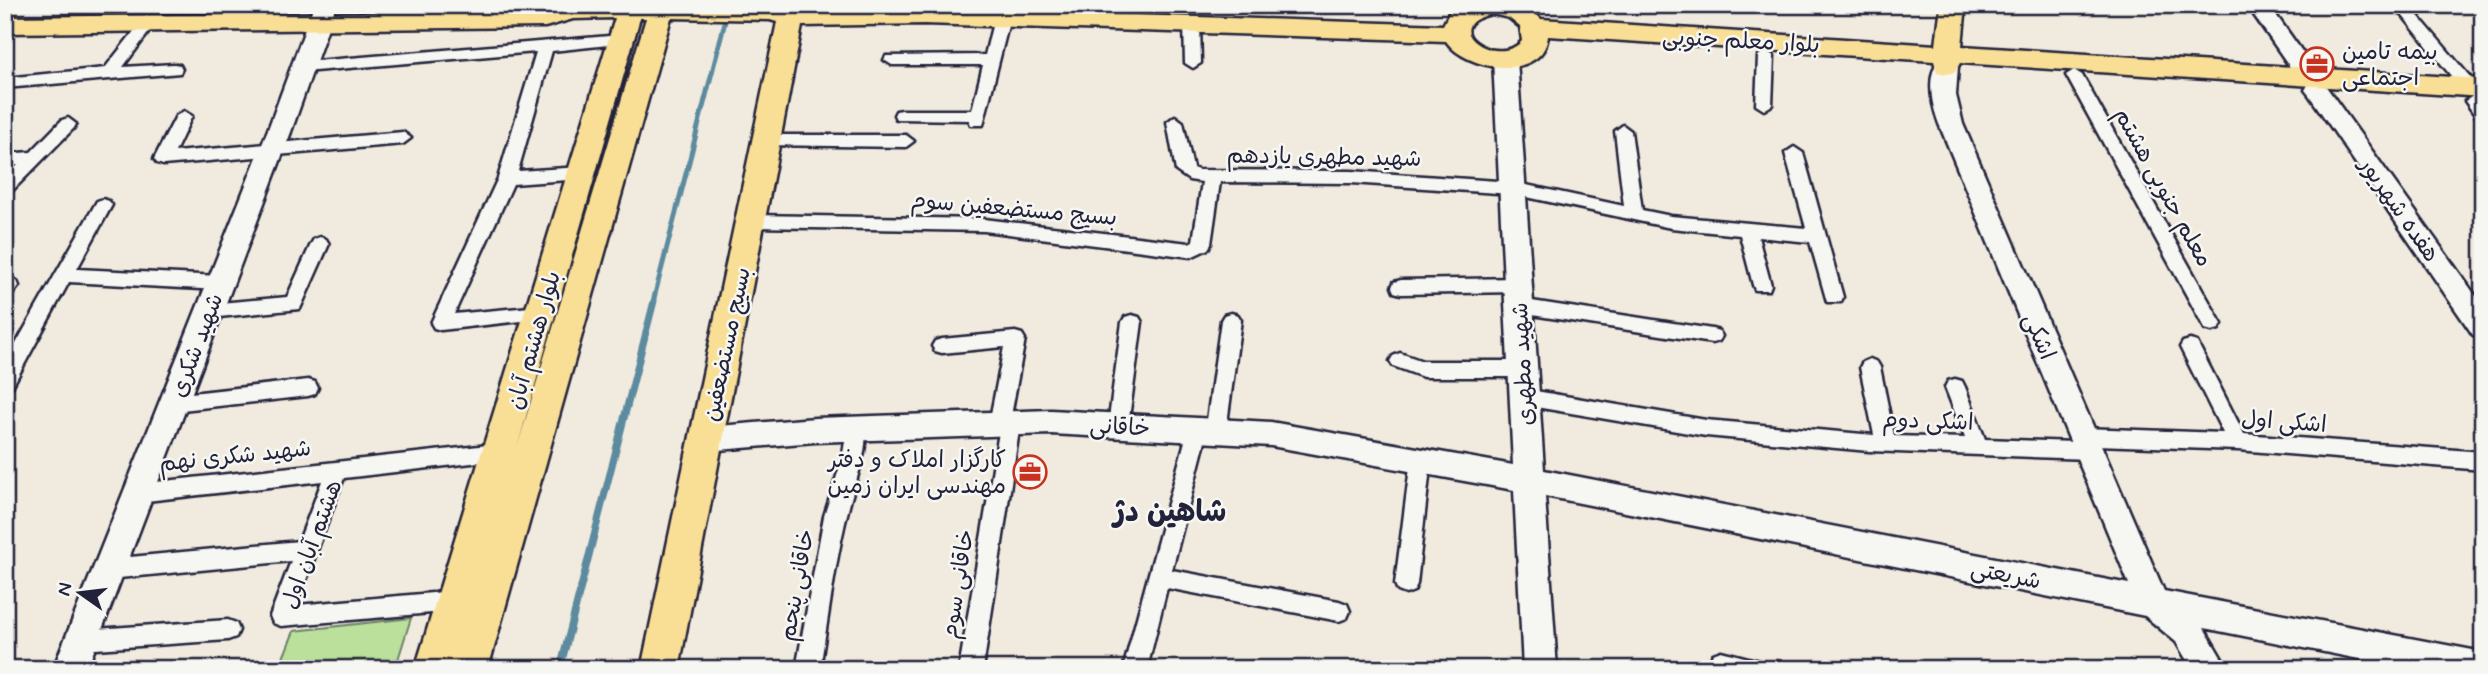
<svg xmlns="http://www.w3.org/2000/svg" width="2488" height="674" font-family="Mynerve,'Playpen Sans Arabic',sans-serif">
<rect width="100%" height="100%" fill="#f1ebdf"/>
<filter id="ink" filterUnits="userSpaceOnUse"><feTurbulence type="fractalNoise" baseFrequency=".0143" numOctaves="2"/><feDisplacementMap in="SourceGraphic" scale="14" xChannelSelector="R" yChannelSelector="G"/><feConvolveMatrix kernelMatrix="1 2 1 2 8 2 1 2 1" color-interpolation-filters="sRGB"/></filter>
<g filter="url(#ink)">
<path fill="#bae09b" stroke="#6e816b" stroke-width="2" d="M411,618L395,669H212L281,663L294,631Z"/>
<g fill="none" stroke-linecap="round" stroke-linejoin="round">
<path stroke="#5b8a9e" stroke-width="5" d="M653,302L727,14"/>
<path stroke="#5b8a9e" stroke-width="7" d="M560,669L654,301"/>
<defs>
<path id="street" d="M217,5H232L227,12L222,14L214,9Z
M1114,5H1130V6L1122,11Z
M2394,5H2409L2476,84L2478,88L2476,92H2464Z
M1002,13L1010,18L983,125H971L969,120L896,119L894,115L896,111L902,110H972L983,65H892L884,60L886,56L985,55L994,18Z
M1192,18L1200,23L1201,63L1193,68L1185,63L1184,23Z
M147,19L155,24L123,67L174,64L180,65L182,69L180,73L5,88V78L105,68L142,21Z
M621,35L627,37L629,40L627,43L552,51L518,171L582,167L591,173L582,179L513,184L454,314L541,306L548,308L550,313L548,318L441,330L434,328L431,323L498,178L536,52L303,72L295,67L303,62Z
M1766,51L1774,56L1772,105L1764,110L1756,105L1758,56Z
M2074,70L2082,75L2219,319L2222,324L2219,329L2212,331L2205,329L2066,75Z
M2473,96L2483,102V119L2477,118L2465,101Z
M184,111L192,116L175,152L403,132L411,138L403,144L163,165L157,163L154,159L176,116Z
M1175,116L1183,122L1193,168L1198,170L1351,171L1512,182L1624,206L1615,131L1623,125L1631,131L1642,210L1671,216L1806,228L1785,153L1794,147L1803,153L1843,297L1841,302H1827L1810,242L1758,237L1771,285L1769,290H1755L1753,285L1740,235L1671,228L1512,194L1351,183L1220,182L1211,244L1208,249L1191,257L984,231L751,227L745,225L742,221L745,217L751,215L984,219L1189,243L1193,241L1202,182L1189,180L1176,171L1167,122Z
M68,118L76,124L74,128L11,192L5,194V177L18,165L5,166V154L31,152L62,120Z
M767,135H906L914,141L906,147L761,145L759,141Z
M103,199L109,201L112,205L77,269L220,276L227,278L229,283L227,288L220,290L69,282L12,387L5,389V363L97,201Z
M320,237L326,239L329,244L300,309L209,318L202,316L200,311L202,306L209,304L287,297L311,244L314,239Z
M1518,278L1525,280L1527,285L1525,290L1518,292L1401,294L1394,292L1392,287L1394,282L1401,280Z
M10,279L17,281L19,286L12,295L5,297V281Z
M1519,299L1712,329L1719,331L1722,336L1719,341L1712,343L1519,313L1512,311L1510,306L1512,301Z
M1231,313L1238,315L1241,320L1226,431L1223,437L1216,439L1207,434L1172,570L1339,601L1347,604L1350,611L1347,618L1339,621L1167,588L1147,669H1123L1188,430L1191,424L1198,422L1206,427L1221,320L1224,315Z
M1132,315L1139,317L1142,322L1128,426L1125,432L1118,434L1111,432L1108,426L1122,322L1125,317Z
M1015,332L1022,334L1025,339L1011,416L1017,418L1020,424L983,669H959L999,432L992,430L989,424L1004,347L942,353L935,351L932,346L935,341L942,339Z
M2190,340L2197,342L2244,434L2483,452V470L2238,450L2096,445L2099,451L2096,457L2089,459L1869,451L1706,436L1524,405L1517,403L1514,397L1517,391L1524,389L1706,420L1874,435L1860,367L1863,362L1870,359L1877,362L1880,367L1894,436L1965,438L1945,387L1948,381L1955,379L1962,381L1965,387L1985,439L2075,442L2072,436L2075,430L2082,428L2223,433L2180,347L2183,342Z
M1400,353L1423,361H1522L1529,364L1532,369L1529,374L1522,377H1423L1393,366L1390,361L1393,356Z
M308,380L315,382L318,388L315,394L308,396L173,411L166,409L163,403L166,397L173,395Z
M855,420L862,422C871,439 860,467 855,485C837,544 830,607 820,669H796L824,516L842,460L848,422Z
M506,443L513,445L516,451L513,457L506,459L344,478L297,605L455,591L463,594L466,601L463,608L455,611L281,626L273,623L270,616L291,561L109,579L101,576L98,569L101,562L109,559L299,541L322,481L138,502L131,499L127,493L131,487L138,484Z
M1421,450L1428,453L1431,459L1417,584L1414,591L1406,594L1398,591L1395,584L1411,459L1414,453Z
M228,620L236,623L239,630L236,637L228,640L81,650L73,647L70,640L73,633L81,630Z
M1721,651L1760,661L1763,669H1712L1709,662L1713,654Z"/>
<path id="secondary" d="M314,5H336L291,132L87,669H53L267,132Z
M2247,5H2269L2321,78L2318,83L2325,85L2483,306V339L2473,335L2309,95L2305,90L2308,85L2301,83Z
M1505,52L1513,54L1517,59L1544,470L2129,584L1939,124C1932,105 1926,79 1938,61L1946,59L1954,61L1958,66L1956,95L1963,124L2164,591L2483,652V669H2409L2204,628L2228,669H2192L2176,642L2145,616L1545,496L1557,669H1523L1514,490L1271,446L1051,434L815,442L707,451L696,448L692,439L696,430L707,427L815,418L1051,410L1271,422L1513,465L1493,59L1497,54Z"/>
<path id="primary" d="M564,5H805V10L924,8L1443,25L1449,13L1461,5H1521L1534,12L1541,19L1936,45L1941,5H1966L1962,46L2483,79V97L1960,63L1955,72L1946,74L1937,72L1934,61L1548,36C1543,82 1466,71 1446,41L924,24L802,26L679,669H641L777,22L770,20L671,18L488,669H415L615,18L573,19L545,27L5,33V17L544,11ZM1492,14L1509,18L1520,27L1522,41C1498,69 1434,26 1492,14ZM640,18H646L517,448Z"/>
</defs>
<use href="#street" stroke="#22223b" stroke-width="5"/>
<use href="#secondary" stroke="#22223b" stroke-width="5"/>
<use href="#primary" stroke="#22223b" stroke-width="5"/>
<use href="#street" fill="#f6f6f2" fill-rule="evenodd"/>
<use href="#secondary" fill="#f6f6f2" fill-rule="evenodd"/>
<use href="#primary" fill="#f9df96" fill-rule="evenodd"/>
</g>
</g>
<defs>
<symbol id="office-ring" viewBox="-11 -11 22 22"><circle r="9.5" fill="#f6f6f2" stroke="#c8321e" stroke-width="1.5"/><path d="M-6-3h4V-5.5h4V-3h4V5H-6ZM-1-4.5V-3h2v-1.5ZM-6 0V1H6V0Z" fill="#c8321e"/></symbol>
</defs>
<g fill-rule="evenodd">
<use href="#office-ring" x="2298" y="45" width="38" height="38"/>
<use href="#office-ring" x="1011" y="453" width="38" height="38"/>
</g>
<g text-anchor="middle" stroke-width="5" stroke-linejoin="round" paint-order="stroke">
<g font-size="23" fill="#22223b" stroke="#f6f6f2">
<text transform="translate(1741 40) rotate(3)" y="8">بلوار معلم جنوبی</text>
<text transform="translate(1324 156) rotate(1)" y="8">شهید مطهری یازدهم</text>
<text transform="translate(2164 187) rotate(61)" y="8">معلم جنوبی هشتم</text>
<text transform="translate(1014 208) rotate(5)" y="8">بسیج مستضعفین سوم</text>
<text transform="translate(2400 209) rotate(55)" y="8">هفده شهریور</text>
<text transform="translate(2040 336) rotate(67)" y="8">اشکی</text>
<text transform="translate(533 340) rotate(-74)" y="8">بلوار هشتم آبان</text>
<text transform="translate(726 344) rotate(-78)" y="8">بسیج مستضعفین</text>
<text transform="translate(196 345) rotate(-69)" y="8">شهید شکری</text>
<text transform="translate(1522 364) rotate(-93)" y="8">شهید مطهری</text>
<text transform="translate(1928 420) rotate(2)" y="8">اشکی دوم</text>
<text transform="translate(2284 421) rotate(4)" y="8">اشکی اول</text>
<text transform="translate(1120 426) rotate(3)" y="8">خاقانی</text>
<text transform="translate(235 455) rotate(-6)" y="8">شهید شکری نهم</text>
<text transform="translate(311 544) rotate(-70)" y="8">هشتم آبان اول</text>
<text transform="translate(2006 574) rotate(11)" y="8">شریعتی</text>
<text transform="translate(957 584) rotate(-81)" y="8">خاقانی سوم</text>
<text transform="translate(796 585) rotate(-80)" y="8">خاقانی پنجم</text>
</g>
<g font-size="23" fill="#22223b" stroke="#f6f6f2" text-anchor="start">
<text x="2342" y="59">بیمه تامین<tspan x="2342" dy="26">اجتماعی</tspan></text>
<text x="1006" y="467" text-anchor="end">کارگزار املاک و دفتر<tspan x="1006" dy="26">مهندسی ایران زمین</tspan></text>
</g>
<g font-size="30" font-weight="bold" fill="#22223b" stroke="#f6f6f2">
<text x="1170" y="521">شاهین دژ</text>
</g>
</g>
<rect width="2488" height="674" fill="none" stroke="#f6f6f2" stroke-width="28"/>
<rect x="14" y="14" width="2460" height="646" fill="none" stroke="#22223b" stroke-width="2.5" filter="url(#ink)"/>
<g transform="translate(80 593) rotate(284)" stroke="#f6f6f2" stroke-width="5" paint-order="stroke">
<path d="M0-5L12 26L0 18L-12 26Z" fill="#22223b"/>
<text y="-10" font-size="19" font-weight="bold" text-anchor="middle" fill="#22223b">N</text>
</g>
</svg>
